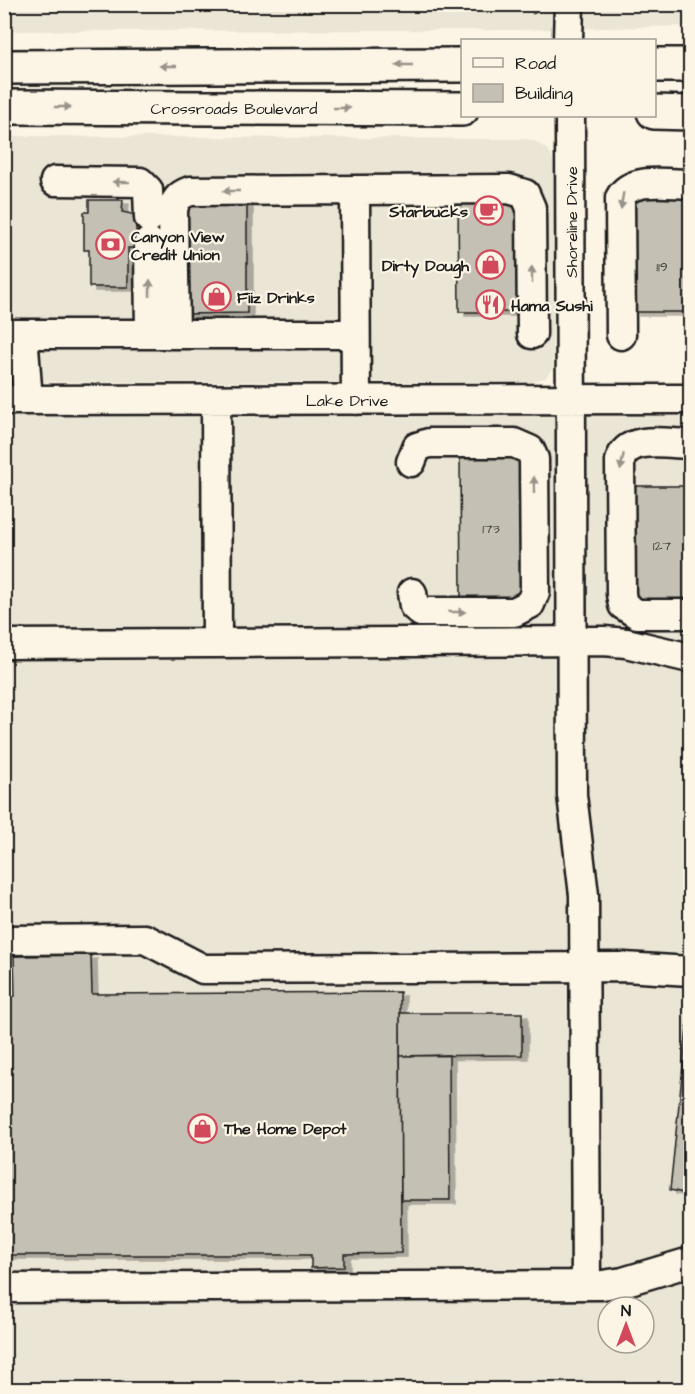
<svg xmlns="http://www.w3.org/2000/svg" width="695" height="1394" font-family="'Architects Daughter',sans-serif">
<defs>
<filter id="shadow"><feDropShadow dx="6" dy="4" stdDeviation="0" flood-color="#0004"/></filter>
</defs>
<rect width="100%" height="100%" fill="#fcf5e5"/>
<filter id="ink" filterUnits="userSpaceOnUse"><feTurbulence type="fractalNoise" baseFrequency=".0167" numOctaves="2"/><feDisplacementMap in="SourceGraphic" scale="12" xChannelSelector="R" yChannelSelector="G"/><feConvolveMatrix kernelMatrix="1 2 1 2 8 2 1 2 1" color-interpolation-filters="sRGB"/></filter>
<g filter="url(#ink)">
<path fill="#ebe5d6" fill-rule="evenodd" d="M690,4V26L516,30L5,31L4,5Z
M5,136L528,139L536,142L549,151L555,165L553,368L545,378L531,382H5Z
M690,413V1389H5L4,414ZM608,1307H644V1343H608Z"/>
<path fill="#c4c0b3" stroke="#1c1c1c" stroke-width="1.5" filter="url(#shadow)" d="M632,196H690V312H633Z
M458,199H520L521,312H459Z
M89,200H123L122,212L136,215V248H128V287H89V250H84V212H89Z
M184,200H247V313L185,314Z
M460,458H522V597L461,598Z
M634,486H690V604H634Z
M91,955L92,994L400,992L401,1253L344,1254V1267L311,1268V1255H4V996H15L14,956Z
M690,999V1184L688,1194L670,1190Z
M400,1013H522V1055L400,1056Z
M449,1055L450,1200H401L400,1056Z"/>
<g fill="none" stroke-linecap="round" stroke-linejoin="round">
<defs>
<path id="minor" d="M568,40L569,4
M570,116L572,795L584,895L586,1285
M55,181L140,182L148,190L149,218
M355,191L356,400
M149,242L150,334
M4,334H355
M23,334L28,400
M175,334L173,212C174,200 179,195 190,191L509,189L525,194L531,208L532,334
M621,335L620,198C631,176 670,184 690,184
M4,400L690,399
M216,400L217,643
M690,444C669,444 627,434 620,461L621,594L623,605L637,614H690
M411,462L417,447L429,443H514L530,450L534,459L535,592L530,604L514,612H421L414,606L412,593
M4,644L604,641L626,643L690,658
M4,940L145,939L203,969L624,967L690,971
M4,1288L602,1285L623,1282L690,1262"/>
<path id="major" d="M654,65H690
M4,67L462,65
M4,107L462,109
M654,112L690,113"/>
</defs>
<use href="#minor" stroke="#1c1c1c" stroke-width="33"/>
<use href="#major" stroke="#1c1c1c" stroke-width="38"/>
<path stroke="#1c1c1c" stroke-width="4" stroke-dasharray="4.5 4.5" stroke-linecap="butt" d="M532,4L534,14"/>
<use href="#minor" stroke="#fcf5e5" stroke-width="28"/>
<use href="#major" stroke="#fcf5e5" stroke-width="33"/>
</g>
<defs><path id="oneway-solid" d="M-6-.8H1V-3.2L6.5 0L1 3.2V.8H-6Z" transform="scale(1.5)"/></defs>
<g fill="#97938b">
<use href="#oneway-solid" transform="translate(404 65) rotate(180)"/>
<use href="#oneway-solid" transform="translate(168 66) rotate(180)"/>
<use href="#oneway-solid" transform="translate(63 107)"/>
<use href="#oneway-solid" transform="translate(342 108)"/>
<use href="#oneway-solid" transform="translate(121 182) rotate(-179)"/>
<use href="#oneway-solid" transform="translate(231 191) rotate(180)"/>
<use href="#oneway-solid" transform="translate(622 201) rotate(99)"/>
<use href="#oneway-solid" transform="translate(532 275) rotate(-90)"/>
<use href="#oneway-solid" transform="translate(150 288) rotate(-90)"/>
<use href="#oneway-solid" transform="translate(622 462) rotate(101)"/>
<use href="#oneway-solid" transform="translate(534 485) rotate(-90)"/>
<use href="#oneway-solid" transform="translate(457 612)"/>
</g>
</g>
<defs>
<symbol id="cafe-ring" viewBox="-11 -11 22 22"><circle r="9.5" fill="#fcf5e5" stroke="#d1495b" stroke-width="1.5"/><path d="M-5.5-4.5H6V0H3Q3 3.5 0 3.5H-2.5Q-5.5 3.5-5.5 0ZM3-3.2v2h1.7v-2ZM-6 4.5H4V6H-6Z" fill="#d1495b"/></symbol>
<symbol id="bank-ring" viewBox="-11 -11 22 22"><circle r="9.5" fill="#fcf5e5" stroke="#d1495b" stroke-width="1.5"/><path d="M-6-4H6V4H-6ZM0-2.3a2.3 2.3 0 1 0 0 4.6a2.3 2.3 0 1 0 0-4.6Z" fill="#d1495b"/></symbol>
<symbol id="shop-ring" viewBox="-11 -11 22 22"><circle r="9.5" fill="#fcf5e5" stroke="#d1495b" stroke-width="1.5"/><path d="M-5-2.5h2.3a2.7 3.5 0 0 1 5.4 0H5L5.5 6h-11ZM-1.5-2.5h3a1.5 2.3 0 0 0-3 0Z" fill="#d1495b"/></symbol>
<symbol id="restaurant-ring" viewBox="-11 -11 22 22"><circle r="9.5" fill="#fcf5e5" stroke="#d1495b" stroke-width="1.5"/><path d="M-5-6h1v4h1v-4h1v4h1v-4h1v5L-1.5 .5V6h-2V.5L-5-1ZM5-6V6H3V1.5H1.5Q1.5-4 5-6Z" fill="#d1495b"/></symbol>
</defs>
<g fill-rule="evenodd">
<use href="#cafe-ring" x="472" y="194" width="33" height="33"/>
<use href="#bank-ring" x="94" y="228" width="33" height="33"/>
<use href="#shop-ring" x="474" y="248" width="33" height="33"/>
<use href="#shop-ring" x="200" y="280" width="33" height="33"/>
<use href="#restaurant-ring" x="474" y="288" width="33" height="33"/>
<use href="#shop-ring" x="186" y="1112" width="33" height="33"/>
</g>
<g text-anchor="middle" stroke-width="4.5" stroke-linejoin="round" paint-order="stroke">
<g font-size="14" fill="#464542">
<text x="662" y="271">119</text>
<text x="491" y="533">173</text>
<text x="662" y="550">127</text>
</g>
<g font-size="16" fill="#1c1c1c" stroke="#fcf5e5">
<text x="234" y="114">Crossroads Boulevard</text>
<text transform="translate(571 222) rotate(-90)" y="6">Shoreline Drive</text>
<text x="347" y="406">Lake Drive</text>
</g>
<g font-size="16" font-weight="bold" fill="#1c1c1c" stroke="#fcf5e5" text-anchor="start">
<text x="468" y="217" text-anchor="end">Starbucks</text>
<text x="131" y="242">Canyon View<tspan x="131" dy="18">Credit Union</tspan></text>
<text x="469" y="271" text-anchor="end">Dirty Dough</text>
<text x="237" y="303">Fiiz Drinks</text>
<text x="511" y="311">Hama Sushi</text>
<text x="224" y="1134">The Home Depot</text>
</g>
</g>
<rect width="695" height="1394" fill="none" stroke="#fcf5e5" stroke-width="24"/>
<rect x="12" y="12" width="671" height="1370" fill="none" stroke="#1c1c1c" stroke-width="2" filter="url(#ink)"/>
<rect x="461" y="39" width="195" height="78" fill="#fcf5e5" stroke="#a29e95" stroke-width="1.5"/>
<rect x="473" y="58" width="30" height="9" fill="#fcf5e5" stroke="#a29e95" stroke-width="1.5"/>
<text x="515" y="69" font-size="18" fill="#1c1c1c">Road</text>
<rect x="473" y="84" width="30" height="18" fill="#c4c0b3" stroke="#a29e95" stroke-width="1.5"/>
<text x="515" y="99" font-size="18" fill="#1c1c1c">Building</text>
<g transform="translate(626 1325)"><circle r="28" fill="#fcf5e5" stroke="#a29e95" stroke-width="1.5"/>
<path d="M0-4.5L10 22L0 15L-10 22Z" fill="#d1495b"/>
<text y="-9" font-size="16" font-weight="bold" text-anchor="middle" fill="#1c1c1c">N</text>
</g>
</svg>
